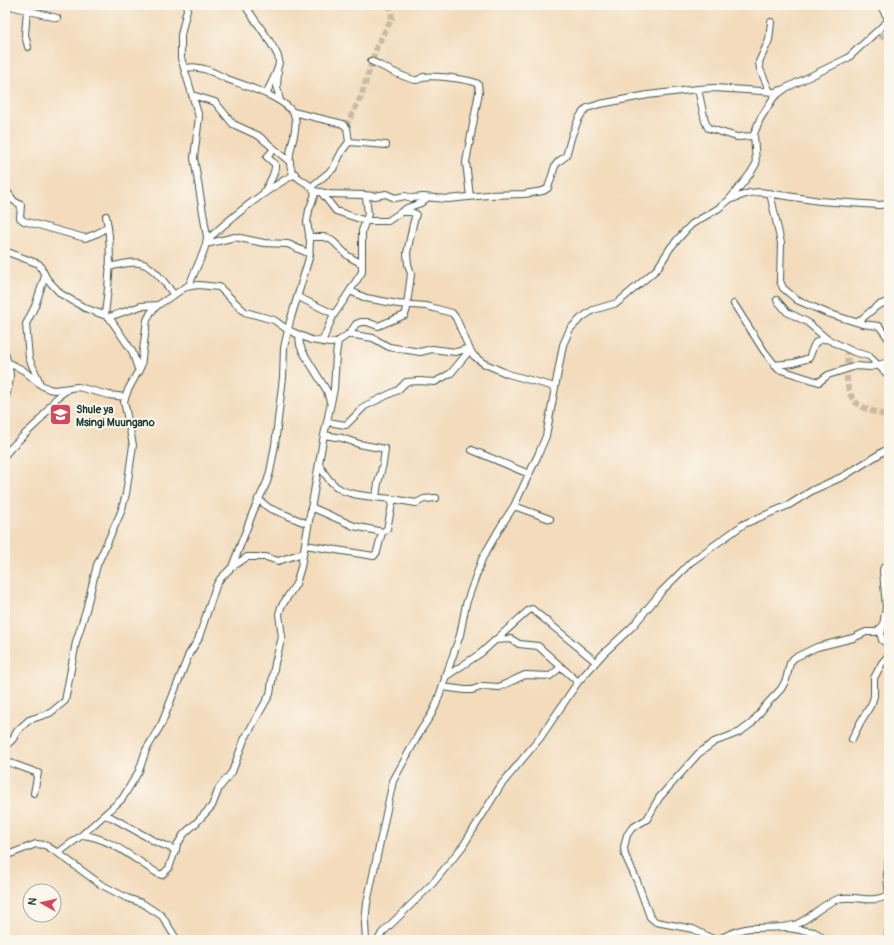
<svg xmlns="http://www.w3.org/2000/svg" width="894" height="945" font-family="Pangolin,sans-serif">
<rect width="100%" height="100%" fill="#fbf7ec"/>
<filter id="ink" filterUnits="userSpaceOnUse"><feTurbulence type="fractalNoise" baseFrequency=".025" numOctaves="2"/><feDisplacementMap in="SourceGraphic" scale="8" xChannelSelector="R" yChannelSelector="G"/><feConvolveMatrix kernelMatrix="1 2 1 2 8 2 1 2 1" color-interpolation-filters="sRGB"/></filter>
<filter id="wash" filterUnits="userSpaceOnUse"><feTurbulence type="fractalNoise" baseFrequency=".012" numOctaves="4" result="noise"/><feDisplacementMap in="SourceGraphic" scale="16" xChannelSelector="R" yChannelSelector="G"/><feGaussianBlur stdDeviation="0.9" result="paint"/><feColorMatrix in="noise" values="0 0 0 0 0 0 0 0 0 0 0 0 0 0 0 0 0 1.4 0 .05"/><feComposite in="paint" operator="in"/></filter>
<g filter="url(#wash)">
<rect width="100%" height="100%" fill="#f3dbbc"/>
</g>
<g filter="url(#ink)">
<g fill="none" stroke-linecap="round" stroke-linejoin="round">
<path stroke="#c9bba1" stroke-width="6" stroke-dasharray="6 3" stroke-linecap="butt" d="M870,37L889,36
M346,126L361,97L377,46L392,18L390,5
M847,349C849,370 840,398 865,408C873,412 881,413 889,417"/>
<defs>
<path id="minor" d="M7,5L57,18
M245,5C251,16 280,52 279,61C279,70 270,85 266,94
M880,5L889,20
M27,10L25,35L28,47
M371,61C380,65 409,81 417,80C419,80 421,78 423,77C432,75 470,79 478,84L479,92L466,162L470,197
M278,73L277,87L280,101
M698,89L705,121L708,128L737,137L754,136
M770,92L760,69L759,62L769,40L771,22
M192,95L215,102L233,124L259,136L290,162
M293,112L343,124L347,128L349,142
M311,187L333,169L342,151L349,142L386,145
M5,189L14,201L21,205L20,218L24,221L85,238L98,233L108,226
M314,191L330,194L363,195L366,197L368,214L362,231V272L342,303L333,316L322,342
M264,192C269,184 276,173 275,164L267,157L274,149
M321,192L336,211L366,221H388L407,208L421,203L427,198
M770,193L781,243L780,281L783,288L797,300L827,313L862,324L879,326L889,339
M363,195L375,196L386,194L395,198L405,196L412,198L423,197L448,199L488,195L524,194L543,191L548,188L555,166L558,162L566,156L572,135L579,118L583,112L587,108L600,104L648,95L698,89L714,88L775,92L781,90
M729,200L749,193L760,192L820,201L879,205L889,204
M401,212H411L416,214L413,224L407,253L408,264L411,274L407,305
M309,237H324L330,239L335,243L348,256L362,264
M207,240C234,215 262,192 295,174
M206,244L235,237L264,243L288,244L310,254
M5,252L10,253L39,264L47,279L61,294L85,308L109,317L132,351L139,372
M109,267C119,265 131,261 140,263C152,265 167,285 174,295
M186,287L198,285L219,287L245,312L274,320L288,330L311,340L330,343L337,342L350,333L356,324L361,322H367L378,326L405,315L408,305
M350,291L366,298L398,304L426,306L452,313L456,318L470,350L474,356L483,363L508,374L555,387
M298,297L334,314
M777,300L787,312L807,322L827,339L854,352L869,356L889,376
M734,304L764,351L778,369L819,382L828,375L856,366L870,367L889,362
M105,314C109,282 113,249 106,216
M109,317L141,306L158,305
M858,322L877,306L889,301
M348,334L373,338L389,347L420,352L432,349L456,352L469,348
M299,335L300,345L303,352L327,391L330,402
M5,353C11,372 12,378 5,399
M9,363L23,370L41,385L49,389L54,390L78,387L109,395L125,397
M774,365L794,363L809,358C814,348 812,339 827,339
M39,381L29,358L26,324L35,306L45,276
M327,422L346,425L365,406L398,390L406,382L419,381L435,382L451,373L470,350
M324,435L342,438L359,444L385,449L383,464L378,483L376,497
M472,450L529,474
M5,455C15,442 27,433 38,422C49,410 52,399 67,390
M319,464C335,496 351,494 383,498C394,499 405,501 416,503L424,499L436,498
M258,499L269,508L308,524
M514,506L550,519
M311,507L354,526L383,532L387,529L393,500
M305,545L374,556L377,552L382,532
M232,567L247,557H266L278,561L303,553
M889,568L884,567L883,570L886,608L881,636L882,640L889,645
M495,640L511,639L519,644L538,646L578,682
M445,677L481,653L529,610L532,609L596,662
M442,687L465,690H472L483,686L499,687L525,675L550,676L561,667
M852,739L860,723L872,703L874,696V678L882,663L889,655
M5,747L13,739L17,731L29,720L50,713L65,701L76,642L86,610L97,565L121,512L126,494L133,445L124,401L128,390L141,366L147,320L151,312L158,305L189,285L203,253L206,244L207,237L194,158L199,117L181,58V35L188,5
M5,761L38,773L34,793
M104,815L111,817L156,842L176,850
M82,835L122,799L139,771L146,750L162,723L189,654L198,640L216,586L220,579L232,567L253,512L267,482L270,472L275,445L283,377L284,348L290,321L309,258L310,240L307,222L309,210L315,194C312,182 298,182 292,171C284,154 299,134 295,117C290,99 243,85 227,79C218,75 209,69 199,68C194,67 189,67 184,69
M58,853L100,884L127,898L142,903L162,916L177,940
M5,856L36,844L45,845L58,853L82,835C109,837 134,859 157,873L162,875L169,868L177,845L184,834L197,822L212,806L219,788L232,772L244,740L270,694L275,663L282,637L279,614L281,607L296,584L301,567L323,440L334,389L336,355L338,341
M889,857L887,875L889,897
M788,928L814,932L818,934L825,940
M366,940L365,923L367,903L393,781L421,730L431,715L436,705L460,635L466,604L482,559L501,526L514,506L538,455L546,436L563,345L570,329L580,319L593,310L617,303L622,299L657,269L671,247L686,230L692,224L719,208L729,200L750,174L756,164L754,134L760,119L774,97L786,88L848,58L889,20
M378,940L382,933L433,883L463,846L501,785L540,738L578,682L604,653L633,626L662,591L691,562L744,524L789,505L813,490L844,476L889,448
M715,940L693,929L656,922L650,917L637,881L625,855L624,847L627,835L632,828L647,819L659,798L698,754L714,742L740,732L752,723L765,706L781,689L786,680L790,663L794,658L817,647L853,638L866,632H876L884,625
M717,940C728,935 738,929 751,928C765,927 780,929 794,925C810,920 821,904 838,899C855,894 870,905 889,895
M887,940L889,926"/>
</defs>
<use href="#minor" stroke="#3f5548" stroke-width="8"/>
<use href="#minor" stroke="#fff" stroke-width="6"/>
</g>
</g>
<defs>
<symbol id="school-square" viewBox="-11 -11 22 22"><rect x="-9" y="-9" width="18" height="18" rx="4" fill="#d1495b" stroke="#fbf7ec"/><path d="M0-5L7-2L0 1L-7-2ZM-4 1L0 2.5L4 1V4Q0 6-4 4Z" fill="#fff"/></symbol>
</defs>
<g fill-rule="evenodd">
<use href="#school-square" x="48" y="402" width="25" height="25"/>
</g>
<g text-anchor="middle" stroke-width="4" stroke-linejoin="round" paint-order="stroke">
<g font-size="11" font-weight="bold" fill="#1f3d34" stroke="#fbf7ec" text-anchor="start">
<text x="76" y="413">Shule ya<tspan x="76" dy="13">Msingi Muungano</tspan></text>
</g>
</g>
<rect width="894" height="945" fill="none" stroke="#fbf7ec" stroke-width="20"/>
<g transform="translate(42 903) rotate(278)"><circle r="19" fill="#fbf7ec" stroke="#a3ada2"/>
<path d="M0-3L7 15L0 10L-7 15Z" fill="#d1495b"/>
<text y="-6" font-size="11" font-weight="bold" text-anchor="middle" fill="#1f3d34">N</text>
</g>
</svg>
